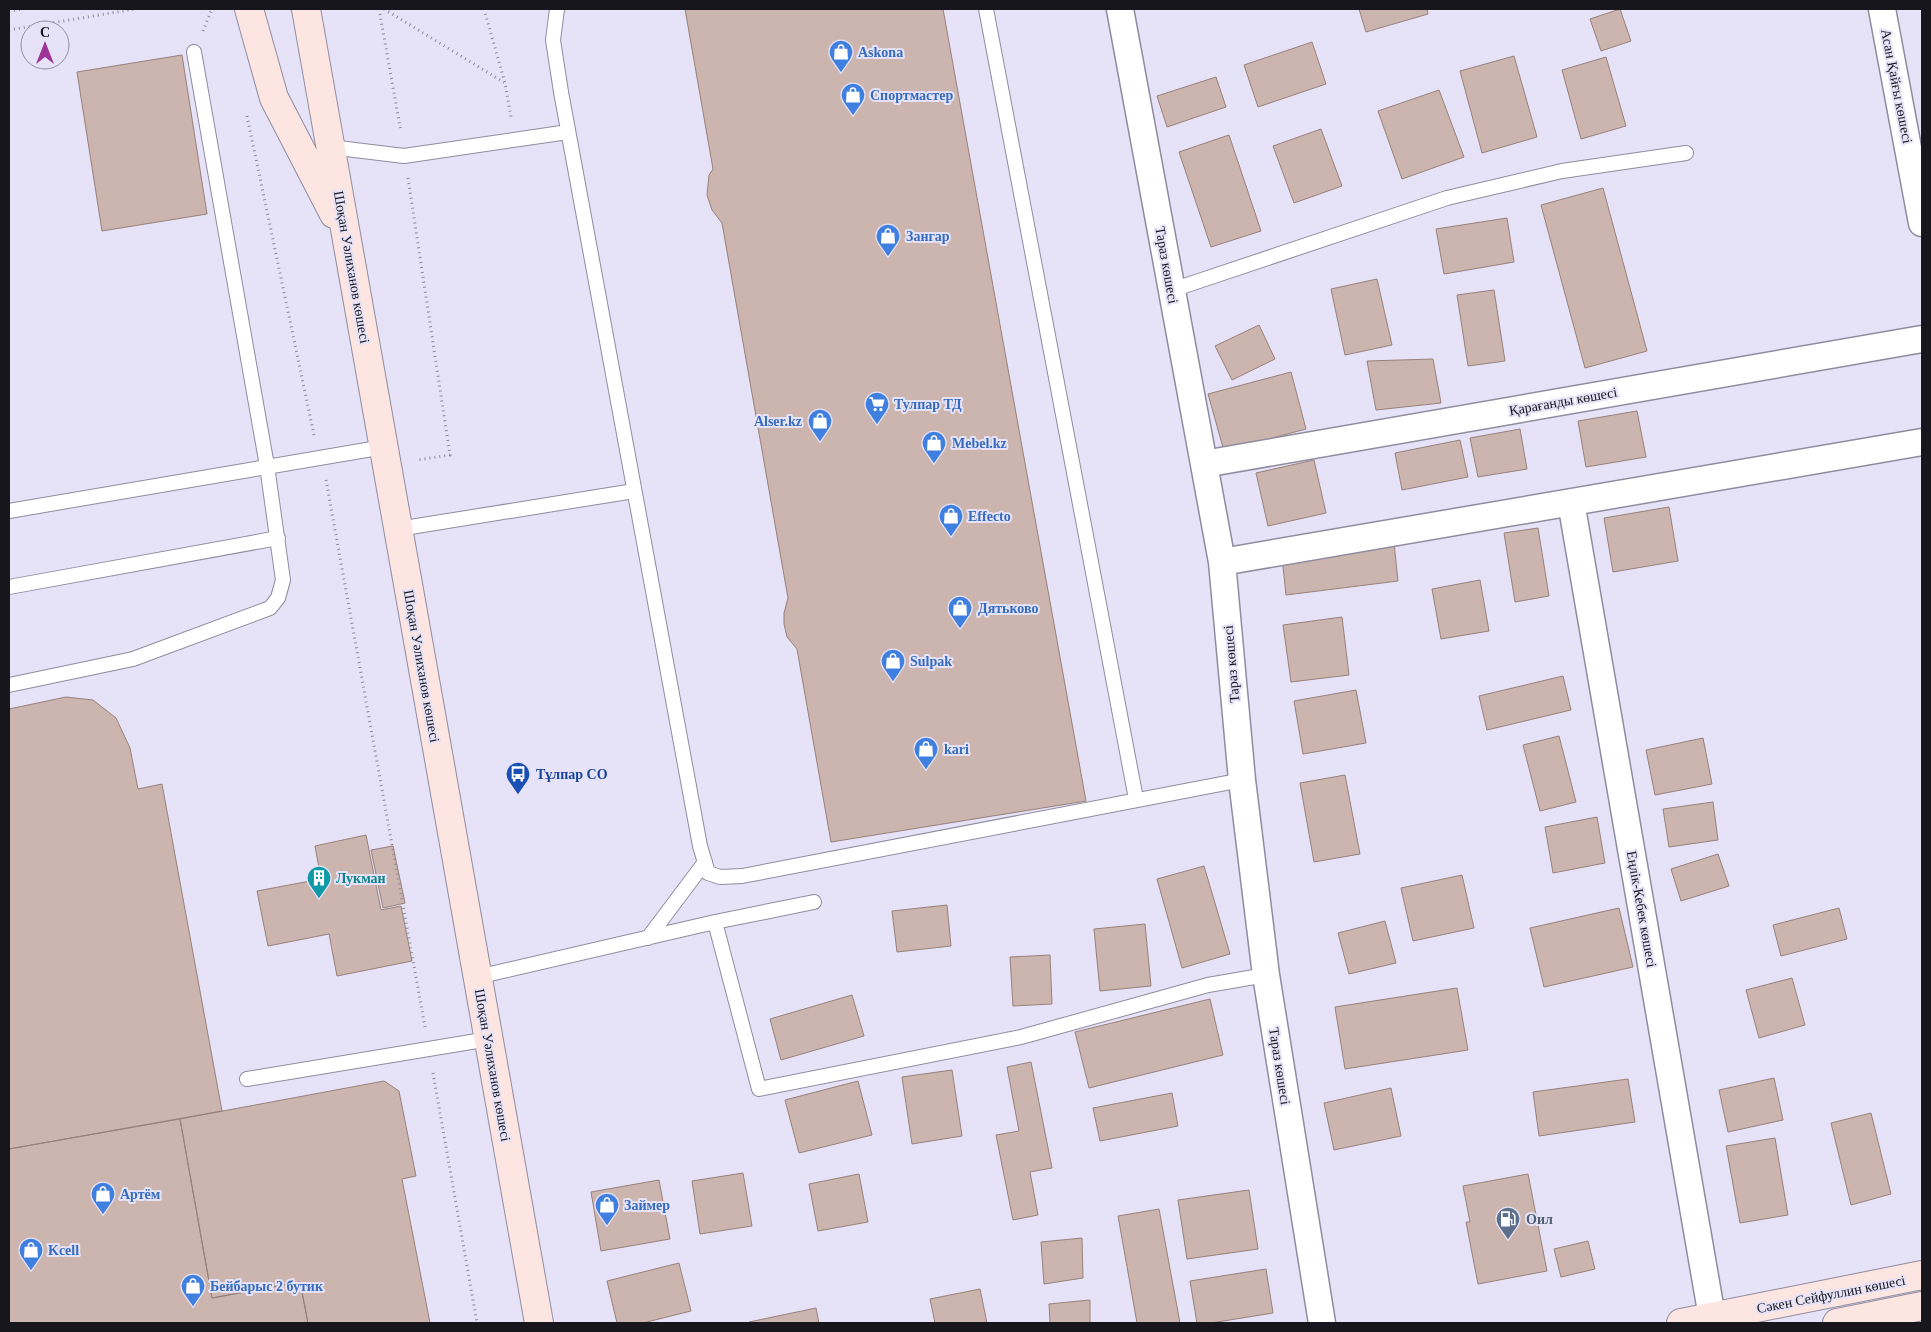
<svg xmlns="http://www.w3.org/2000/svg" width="1931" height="1332" font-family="Georgia,serif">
<rect width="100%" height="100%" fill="#e6e2f7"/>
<path fill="#ccb5af" stroke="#97817b" d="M685,9H943L1086,801L831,842L797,649L787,637L784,624V613L788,598L722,223L712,210L707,195L709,175L713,169Z
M1359,9H1427L1428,14L1366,32Z
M1620,9L1631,41L1601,51L1590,19Z
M1312,42L1326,84L1258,107L1244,65Z
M182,55L207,214L102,231L77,72Z
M1514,56L1537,137L1482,153L1460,71Z
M1606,57L1626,126L1581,139L1562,70Z
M1216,77L1226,107L1167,127L1157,96Z
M1439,90L1464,157L1402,179L1378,111Z
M1321,129L1342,186L1294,203L1273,146Z
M1229,135L1261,231L1211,247L1179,152Z
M1603,188L1647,351L1585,368L1541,205Z
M1507,218L1514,262L1444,274L1436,229Z
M1377,279L1392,345L1345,355L1331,289Z
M1494,290L1505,361L1468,366L1457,295Z
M1259,325L1275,359L1232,380L1215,346Z
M1433,359L1441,403L1376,410L1367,361Z
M1291,372L1306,429L1224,451L1208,394Z
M1637,411L1646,457L1586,467L1578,421Z
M1520,429L1527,469L1478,477L1470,438Z
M1460,440L1468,477L1402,490L1395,453Z
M1314,460L1326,513L1268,526L1256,473Z
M1669,507L1678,561L1613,572L1604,518Z
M1538,528L1549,596L1515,602L1504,533Z
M1394,543L1398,581L1286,595L1282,557Z
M1480,580L1489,631L1441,639L1432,589Z
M1342,617L1349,675L1291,682L1283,625Z
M1563,676L1571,710L1487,730L1479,696Z
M1356,690L1366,743L1303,754L1294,701Z
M66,697L93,700L116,718L130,748L138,789L162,784L222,1111L9,1149V709Z
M1559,736L1576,802L1540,811L1523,745Z
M1703,738L1712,784L1655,795L1646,750Z
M1345,775L1360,854L1314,862L1300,783Z
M1713,802L1718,840L1669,847L1663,809Z
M1597,817L1605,863L1553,873L1545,827Z
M366,835L381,910L401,906L412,961L337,976L329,934L268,946L257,891L321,879L315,846Z
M393,846L405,903L383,908L371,850Z
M1718,854L1729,886L1681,901L1671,869Z
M1204,866L1230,954L1182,968L1157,879Z
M1462,875L1474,928L1413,941L1401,888Z
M947,905L951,946L897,952L892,911Z
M1619,908L1633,967L1544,987L1530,928Z
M1839,908L1847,939L1781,956L1773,925Z
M1385,921L1396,963L1349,974L1338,933Z
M1145,924L1151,986L1100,991L1094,929Z
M1050,955L1052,1004L1013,1006L1010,957Z
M1792,978L1805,1025L1759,1038L1746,990Z
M1457,988L1468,1050L1345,1069L1335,1007Z
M852,995L864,1036L781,1060L770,1019Z
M1210,999L1223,1055L1089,1088L1075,1032Z
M1031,1062L1052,1168L1030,1172L1038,1215L1013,1220L996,1135L1019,1131L1007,1067Z
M952,1070L962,1136L912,1144L902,1077Z
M1774,1078L1783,1120L1728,1132L1719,1090Z
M1628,1079L1635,1122L1539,1136L1533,1092Z
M384,1081L399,1091L416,1176L402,1179L430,1323H308L300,1282L212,1298L180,1119Z
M858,1081L872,1135L799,1153L785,1100Z
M1391,1088L1401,1136L1334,1150L1324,1103Z
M1172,1093L1178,1126L1100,1141L1093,1108Z
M1871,1113L1891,1194L1851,1205L1831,1123Z
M180,1119L212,1298L300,1282L308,1323H9V1149Z
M1775,1138L1788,1215L1740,1223L1726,1146Z
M743,1173L752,1226L700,1234L692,1181Z
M859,1174L868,1222L818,1231L809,1184Z
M1528,1174L1547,1271L1478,1284L1466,1222H1470L1463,1186Z
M659,1180L670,1239L601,1251L591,1192Z
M1249,1190L1258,1249L1187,1259L1178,1200Z
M1159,1209L1180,1323H1137L1118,1216Z
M1082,1238L1083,1278L1044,1284L1041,1242Z
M1588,1241L1595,1269L1561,1277L1554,1249Z
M679,1263L691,1311L643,1323H617L607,1281Z
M1266,1269L1273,1313L1211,1323H1197L1190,1281Z
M980,1289L987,1323H935L930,1299Z
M1090,1300V1323H1050L1049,1304Z
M816,1308L819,1323H750L749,1322Z"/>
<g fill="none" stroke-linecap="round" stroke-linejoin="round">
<defs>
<path id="lane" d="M557,9L553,40L561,92L700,846L708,873L720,877L742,876L1242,780
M986,9L1136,799
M330,147L404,156L568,132
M1172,290L1447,198L1562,171L1686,153
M9,511L384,447
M398,529L634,491
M9,587L278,538
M9,685L133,659L270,608L278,598L283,580L267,466L194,52
M715,922L759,1089L1021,1037L1208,985L1266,975
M648,938L705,862
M477,977L715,922L814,902
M247,1079L489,1039"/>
<path id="street" d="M1120,9L1222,562L1242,780L1266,975L1322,1323
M1882,9L1922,223
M1204,464L1922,339
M1571,502L1712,1317
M1222,562L1922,442"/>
<path id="secondary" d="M249,9L274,98L334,214
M306,9L539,1323
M1681,1323L1922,1275
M1837,1323L1922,1306"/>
</defs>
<use href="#lane" stroke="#908c9f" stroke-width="16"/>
<use href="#street" stroke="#908c9f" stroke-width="29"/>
<use href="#secondary" stroke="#908c9f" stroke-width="30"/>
<path stroke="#8c8a99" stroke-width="3" stroke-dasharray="1 4" stroke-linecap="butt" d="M379,9L401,132
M384,9L505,83
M484,9L505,83L511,117
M9,11L23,9
M9,30L135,9
M203,31L212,9
M247,116L314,435
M408,178L450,455L417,460
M326,480L425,1027
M433,1073L477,1323"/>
<use href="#lane" stroke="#fff" stroke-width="14"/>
<use href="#street" stroke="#fff" stroke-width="26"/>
<use href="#secondary" stroke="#fde5e1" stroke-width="28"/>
</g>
<defs>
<symbol id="shop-pin" viewBox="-11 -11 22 30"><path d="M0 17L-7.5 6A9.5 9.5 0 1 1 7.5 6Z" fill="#3f7fe0" stroke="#e6e2f7"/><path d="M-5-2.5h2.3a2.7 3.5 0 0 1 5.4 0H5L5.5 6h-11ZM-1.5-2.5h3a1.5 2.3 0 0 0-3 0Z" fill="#fff"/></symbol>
<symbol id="supermarket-pin" viewBox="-11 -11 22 30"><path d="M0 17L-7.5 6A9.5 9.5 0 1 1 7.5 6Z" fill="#3f7fe0" stroke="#e6e2f7"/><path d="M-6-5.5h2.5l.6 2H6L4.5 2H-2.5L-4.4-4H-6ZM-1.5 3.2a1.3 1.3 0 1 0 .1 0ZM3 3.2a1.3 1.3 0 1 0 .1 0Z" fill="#fff"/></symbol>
<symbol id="bus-pin" viewBox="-11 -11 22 30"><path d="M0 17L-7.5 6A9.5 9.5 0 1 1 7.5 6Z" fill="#1a4fb4" stroke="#e6e2f7"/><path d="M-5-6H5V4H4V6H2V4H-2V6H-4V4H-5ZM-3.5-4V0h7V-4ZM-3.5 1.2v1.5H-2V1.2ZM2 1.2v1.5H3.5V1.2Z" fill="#fff"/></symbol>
<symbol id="building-pin" viewBox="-11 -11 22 30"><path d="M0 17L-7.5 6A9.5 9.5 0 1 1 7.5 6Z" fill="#0f9aa8" stroke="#e6e2f7"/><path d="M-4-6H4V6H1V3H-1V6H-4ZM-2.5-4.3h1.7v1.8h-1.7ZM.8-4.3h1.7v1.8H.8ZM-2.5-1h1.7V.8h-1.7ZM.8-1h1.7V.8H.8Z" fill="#fff"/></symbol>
<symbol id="fuel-pin" viewBox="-11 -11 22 30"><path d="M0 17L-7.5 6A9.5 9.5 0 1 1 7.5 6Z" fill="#5c6f8a" stroke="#e6e2f7"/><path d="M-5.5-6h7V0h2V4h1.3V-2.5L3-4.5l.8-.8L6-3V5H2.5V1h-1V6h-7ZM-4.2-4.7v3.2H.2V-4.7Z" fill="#fff"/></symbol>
</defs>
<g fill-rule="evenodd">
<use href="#shop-pin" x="827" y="38" width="28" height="38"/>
<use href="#shop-pin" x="839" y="81" width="28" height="38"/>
<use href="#shop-pin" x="874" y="222" width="28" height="38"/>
<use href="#supermarket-pin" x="863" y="390" width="28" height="38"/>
<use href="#shop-pin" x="806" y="407" width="28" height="38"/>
<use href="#shop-pin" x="920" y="429" width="28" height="38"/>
<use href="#shop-pin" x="937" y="502" width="28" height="38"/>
<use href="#shop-pin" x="946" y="594" width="28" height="38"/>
<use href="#shop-pin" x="879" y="647" width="28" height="38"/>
<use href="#shop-pin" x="912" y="735" width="28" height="38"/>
<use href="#bus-pin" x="504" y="760" width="28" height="38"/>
<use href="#building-pin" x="305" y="864" width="28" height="38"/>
<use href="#shop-pin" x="89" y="1180" width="28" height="38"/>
<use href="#shop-pin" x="593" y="1191" width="28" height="38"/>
<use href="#fuel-pin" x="1494" y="1205" width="28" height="38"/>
<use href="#shop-pin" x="17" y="1236" width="28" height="38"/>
<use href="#shop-pin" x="179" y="1272" width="28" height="38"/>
</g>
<g text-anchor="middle" stroke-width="4" stroke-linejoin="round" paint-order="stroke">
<g font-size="14" font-weight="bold" fill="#366cbe" stroke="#e6e2f7" text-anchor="start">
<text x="858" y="57">Askona</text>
<text x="870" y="100">Спортмастер</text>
<text x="906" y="241">Зангар</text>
<text x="894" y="409">Тулпар ТД</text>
<text x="802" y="426" text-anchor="end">Alser.kz</text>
<text x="952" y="448">Mebel.kz</text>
<text x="968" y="521">Effecto</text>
<text x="978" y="613">Дятьково</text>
<text x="910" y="666">Sulpak</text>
<text x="944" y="754">kari</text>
<text x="120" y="1199">Артём</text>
<text x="624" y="1210">Займер</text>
<text x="48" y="1255">Kcell</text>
<text x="210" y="1291">Бейбарыс 2 бутик</text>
</g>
<g font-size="14" fill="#17161d" stroke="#e6e2f7">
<text transform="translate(1897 86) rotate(79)" y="5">Асан Қайғы көшесі</text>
<text transform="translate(1167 265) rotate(80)" y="5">Тараз көшесі</text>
<text transform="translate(352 267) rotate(80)" y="5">Шоқан Уәлиханов көшесі</text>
<text transform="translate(1563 401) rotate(-10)" y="5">Қарағанды көшесі</text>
<text transform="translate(1231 664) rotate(-95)" y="5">Тараз көшесі</text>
<text transform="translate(422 666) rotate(80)" y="5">Шоқан Уәлиханов көшесі</text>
<text transform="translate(1642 909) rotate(80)" y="5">Еңлік-Кебек көшесі</text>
<text transform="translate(493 1065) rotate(80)" y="5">Шоқан Уәлиханов көшесі</text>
<text transform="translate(1280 1066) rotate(81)" y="5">Тараз көшесі</text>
<text transform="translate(1831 1294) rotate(-11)" y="5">Сәкен Сейфуллин көшесі</text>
</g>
<g font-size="14" font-weight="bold" fill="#164399" stroke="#e6e2f7" text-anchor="start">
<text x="536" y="779">Тұлпар СО</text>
</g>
<g font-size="14" font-weight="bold" fill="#0d838f" stroke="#e6e2f7" text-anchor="start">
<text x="336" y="883">Лукман</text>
</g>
<g font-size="14" font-weight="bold" fill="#4e5e75" stroke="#e6e2f7" text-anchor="start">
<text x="1526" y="1224">Оил</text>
</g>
</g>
<rect width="1931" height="1332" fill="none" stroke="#17161d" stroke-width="20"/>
<g transform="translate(45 45)"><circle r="24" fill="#e6e2f7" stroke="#9390a0"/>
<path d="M0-4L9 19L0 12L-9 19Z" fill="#9d3497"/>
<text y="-8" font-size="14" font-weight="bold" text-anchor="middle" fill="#17161d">С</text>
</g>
</svg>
